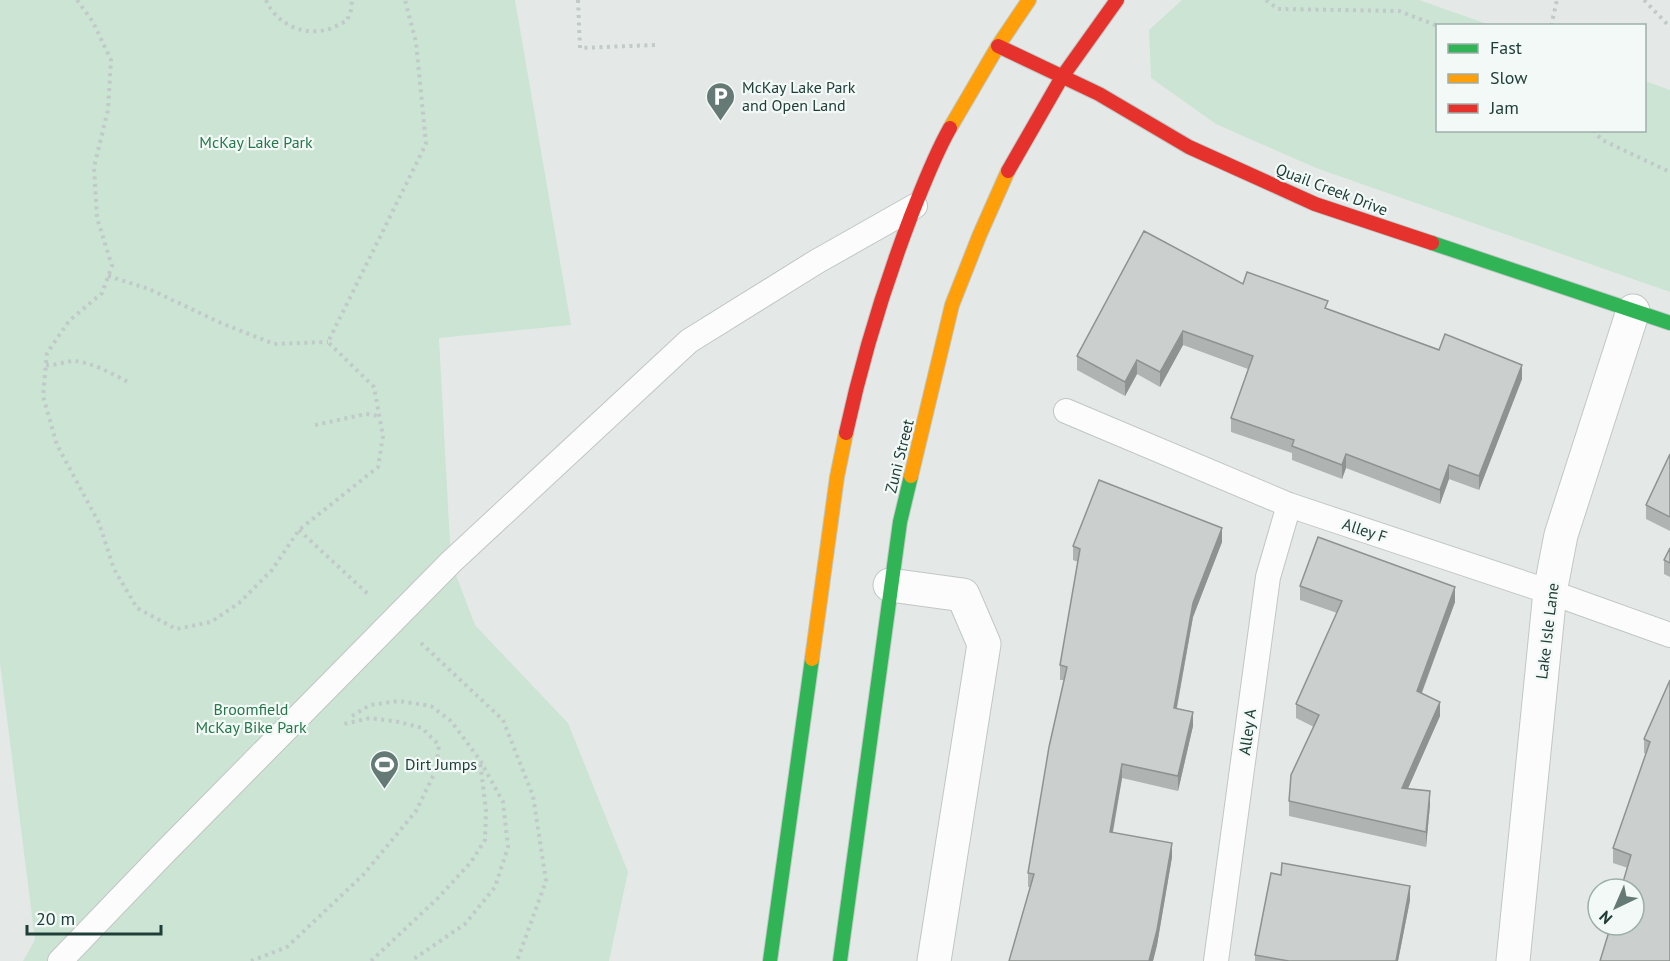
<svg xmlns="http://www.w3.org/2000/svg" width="1670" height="961" font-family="'PT Sans',sans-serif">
<rect width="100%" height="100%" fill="#e4e9e7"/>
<path fill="#cce4d4" d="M0,0H515L571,325L439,338L451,562L475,625L568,723L628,872L609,961H23L35,940L0,663Z
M1182,0H1419L1490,25L1438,26V130H1644L1645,81L1670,90V292L1316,168L1216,124L1151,78L1149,30Z"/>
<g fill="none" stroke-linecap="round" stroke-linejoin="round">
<defs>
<path id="lane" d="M1066,411L1289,505L1550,592L1670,635
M60,961L161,856L451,562L689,341L816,262L915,206
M1216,961L1268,577L1289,505"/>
<path id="street" d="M890,585L963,595L984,644L934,961
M1513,961L1550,592L1561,535L1633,311"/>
<path id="fast" d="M1432,243L1670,323
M770,961L812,659
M840,961L900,522L911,476"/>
<path id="slow" d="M950,128L998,46L1029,0
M911,476L952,305L980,234L1008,171
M812,659L837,477L846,433"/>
<path id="jam" d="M998,46L1099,94L1189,147L1315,204L1432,243
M1008,171L1062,77L1117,0
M846,433C862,359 884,287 911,216C923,186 934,156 950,128"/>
</defs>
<use href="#lane" stroke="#c1c6c4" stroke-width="26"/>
<use href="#street" stroke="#c1c6c4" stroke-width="35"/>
<use href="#fast" stroke="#bfc7c5" stroke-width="16"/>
<use href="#slow" stroke="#bfc7c5" stroke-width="16"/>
<use href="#jam" stroke="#bfc7c5" stroke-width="16"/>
<path stroke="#c0cac8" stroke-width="4" stroke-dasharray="3 4.5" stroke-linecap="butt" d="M77,0L93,22L111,60L108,110L94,167L97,218L112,266L102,293L69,321L47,353L43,396L57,445L99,523L114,569L137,608L176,629L211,622L239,603L272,570L299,530L378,467L383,436L374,387L328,342L426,144L416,42L405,0
M266,0C276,24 304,37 329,29C335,27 341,23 347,21L351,10L352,0
M578,0L580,48L655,45
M1266,0L1278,9L1399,11L1438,26
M1644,0L1670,27
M1551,26L1557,0
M1593,130L1602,140L1670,172
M108,276L149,289L221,323L274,344L328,342
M46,365C56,366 65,361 74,361C91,362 113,374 128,382
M315,425L366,414L379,416
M299,530L369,595
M421,643L503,720L533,796L546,881L517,961
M352,716L370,705L399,701L431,706L451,721L480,760L503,802L508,847L495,887L465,924L411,961
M251,961L287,947L364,874L416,811L436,770L439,745L422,728L399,722L370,718L344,724
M371,961L438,898L471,862L485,840L486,810L480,762"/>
<use href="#lane" stroke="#fbfcfb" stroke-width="24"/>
<use href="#street" stroke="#fbfcfb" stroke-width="33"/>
<use href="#fast" stroke="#30b455" stroke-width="14"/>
<use href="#slow" stroke="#ff9f0a" stroke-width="14"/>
<use href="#jam" stroke="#e5322d" stroke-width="14"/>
</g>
<path fill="#afb3b1" d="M1243,284L1328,309L1522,379L1479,490L1449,479L1440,504L1346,468L1342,479L1292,460V453L1231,432V418L1248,369L1183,345L1160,387L1137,374L1125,396L1077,370V356Z
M1670,454V531L1646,519V505Z
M1222,542L1193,617L1177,708L1193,726L1178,791L1122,778L1113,833L1172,857L1157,945L1153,961H1009L1030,887H1028V873L1064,680H1060V665L1078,562L1073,560V546Z
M1670,548V577L1664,574V560Z
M1300,586L1455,602L1422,693L1440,716L1408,788L1430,805L1426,847L1289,816V801L1314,727L1296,718V704L1337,613L1300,600Z
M1670,680V961L1628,868L1613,863V848L1646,754L1644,753V739Z
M1410,900L1398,961H1255V955Z"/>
<path fill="#8e9290" d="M1183,331V345L1160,387V372Z
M1137,360V374L1125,396V382Z
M1522,365V379L1479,490V476Z
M1346,454V468L1342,479V465Z
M1449,465V479L1440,504V490Z
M1222,528V542L1193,617L1174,722V708L1193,603Z
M1455,587V602L1417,705V691Z
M1440,702V716L1402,802V788Z
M1193,712V726L1178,791V776Z
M1122,764V778L1110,846V832Z
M1430,791V805L1426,847V832Z
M1172,843V857L1157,945L1153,961H1149Z
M1410,886V900L1398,961H1396Z"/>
<path fill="#cbd0ce" stroke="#8e9290" stroke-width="1.5" d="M1144,231L1243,284L1247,272L1328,301L1325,308L1439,350L1445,334L1522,365L1479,476L1449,465L1440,490L1346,454L1342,465L1292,446L1294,440L1231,418L1253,356L1183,331L1160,372L1137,360L1125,382L1077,356Z
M1670,454V517L1646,505Z
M1099,480L1222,528L1193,603L1174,708L1193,712L1178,776L1122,764L1110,832L1172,843L1157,930L1149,961H1009L1034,874L1028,873L1049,747L1067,667L1060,665L1080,549L1073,546Z
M1318,537L1455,587L1417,691L1440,702L1402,788L1430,791L1426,832L1289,801L1291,775L1319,715L1296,704L1342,601L1300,586Z
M1670,548V563L1664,560Z
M1670,680V961H1600L1611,925H1634V889H1621L1631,855L1613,848L1650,742L1644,739Z
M1282,863L1410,886L1396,961H1289L1255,955L1271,873L1281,875Z"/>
<defs>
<symbol id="parking-pin" viewBox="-11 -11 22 30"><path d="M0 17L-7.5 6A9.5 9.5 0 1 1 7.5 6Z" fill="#657a75" stroke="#f2f9f6"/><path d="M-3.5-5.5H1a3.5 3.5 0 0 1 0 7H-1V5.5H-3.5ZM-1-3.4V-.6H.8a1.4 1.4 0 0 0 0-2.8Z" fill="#fff"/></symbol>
<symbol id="stadium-pin" viewBox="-11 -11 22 30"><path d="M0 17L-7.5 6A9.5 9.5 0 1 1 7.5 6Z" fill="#657a75" stroke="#f2f9f6"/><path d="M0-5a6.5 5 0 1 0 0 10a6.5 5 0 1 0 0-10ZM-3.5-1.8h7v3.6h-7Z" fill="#fff"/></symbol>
</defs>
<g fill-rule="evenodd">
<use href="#parking-pin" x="704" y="80" width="33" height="45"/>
<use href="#stadium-pin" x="368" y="748" width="33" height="45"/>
</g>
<g text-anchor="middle" stroke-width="4.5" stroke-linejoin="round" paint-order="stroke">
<g font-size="16" fill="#203e38" stroke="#f2f9f6" text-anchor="start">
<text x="742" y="93">McKay Lake Park<tspan x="742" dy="18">and Open Land</tspan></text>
<text x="405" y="770">Dirt Jumps</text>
</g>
<g font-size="16" fill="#28774c" stroke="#f2f9f6">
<text x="256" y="148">McKay Lake Park</text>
<text x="251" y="715">Broomfield<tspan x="251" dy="18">McKay Bike Park</tspan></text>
</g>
<g font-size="16" fill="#203e38" stroke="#f2f9f6">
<text transform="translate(1332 189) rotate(21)" y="6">Quail Creek Drive</text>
<text transform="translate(899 456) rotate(-76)" y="6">Zuni Street</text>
<text transform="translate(1365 530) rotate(18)" y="6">Alley F</text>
<text transform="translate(1547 631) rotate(-83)" y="6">Lake Isle Lane</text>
<text transform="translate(1247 732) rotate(-82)" y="6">Alley A</text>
</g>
</g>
<rect x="1436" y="24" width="210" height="108" fill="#f2f9f6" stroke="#9eaeaa" stroke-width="1.5"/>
<rect x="1448" y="44" width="30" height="9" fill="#30b455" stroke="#9eaeaa" stroke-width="1.5"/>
<text x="1490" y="54" font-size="18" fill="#203e38">Fast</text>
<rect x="1448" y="74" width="30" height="9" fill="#ff9f0a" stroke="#9eaeaa" stroke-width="1.5"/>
<text x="1490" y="84" font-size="18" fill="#203e38">Slow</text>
<rect x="1448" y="104" width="30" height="9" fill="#e5322d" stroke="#9eaeaa" stroke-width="1.5"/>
<text x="1490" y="114" font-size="18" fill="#203e38">Jam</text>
<g transform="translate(1616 907) rotate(224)"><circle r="28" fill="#f2f9f6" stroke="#9eaeaa" stroke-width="1.5"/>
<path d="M0-4.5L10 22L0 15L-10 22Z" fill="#657a75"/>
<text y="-9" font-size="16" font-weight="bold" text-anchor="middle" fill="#203e38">N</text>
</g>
<path d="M27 925v9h134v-9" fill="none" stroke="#203e38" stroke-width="3"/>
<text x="36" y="925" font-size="18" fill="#203e38" stroke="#f2f9f6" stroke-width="4.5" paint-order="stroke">20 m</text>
</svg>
